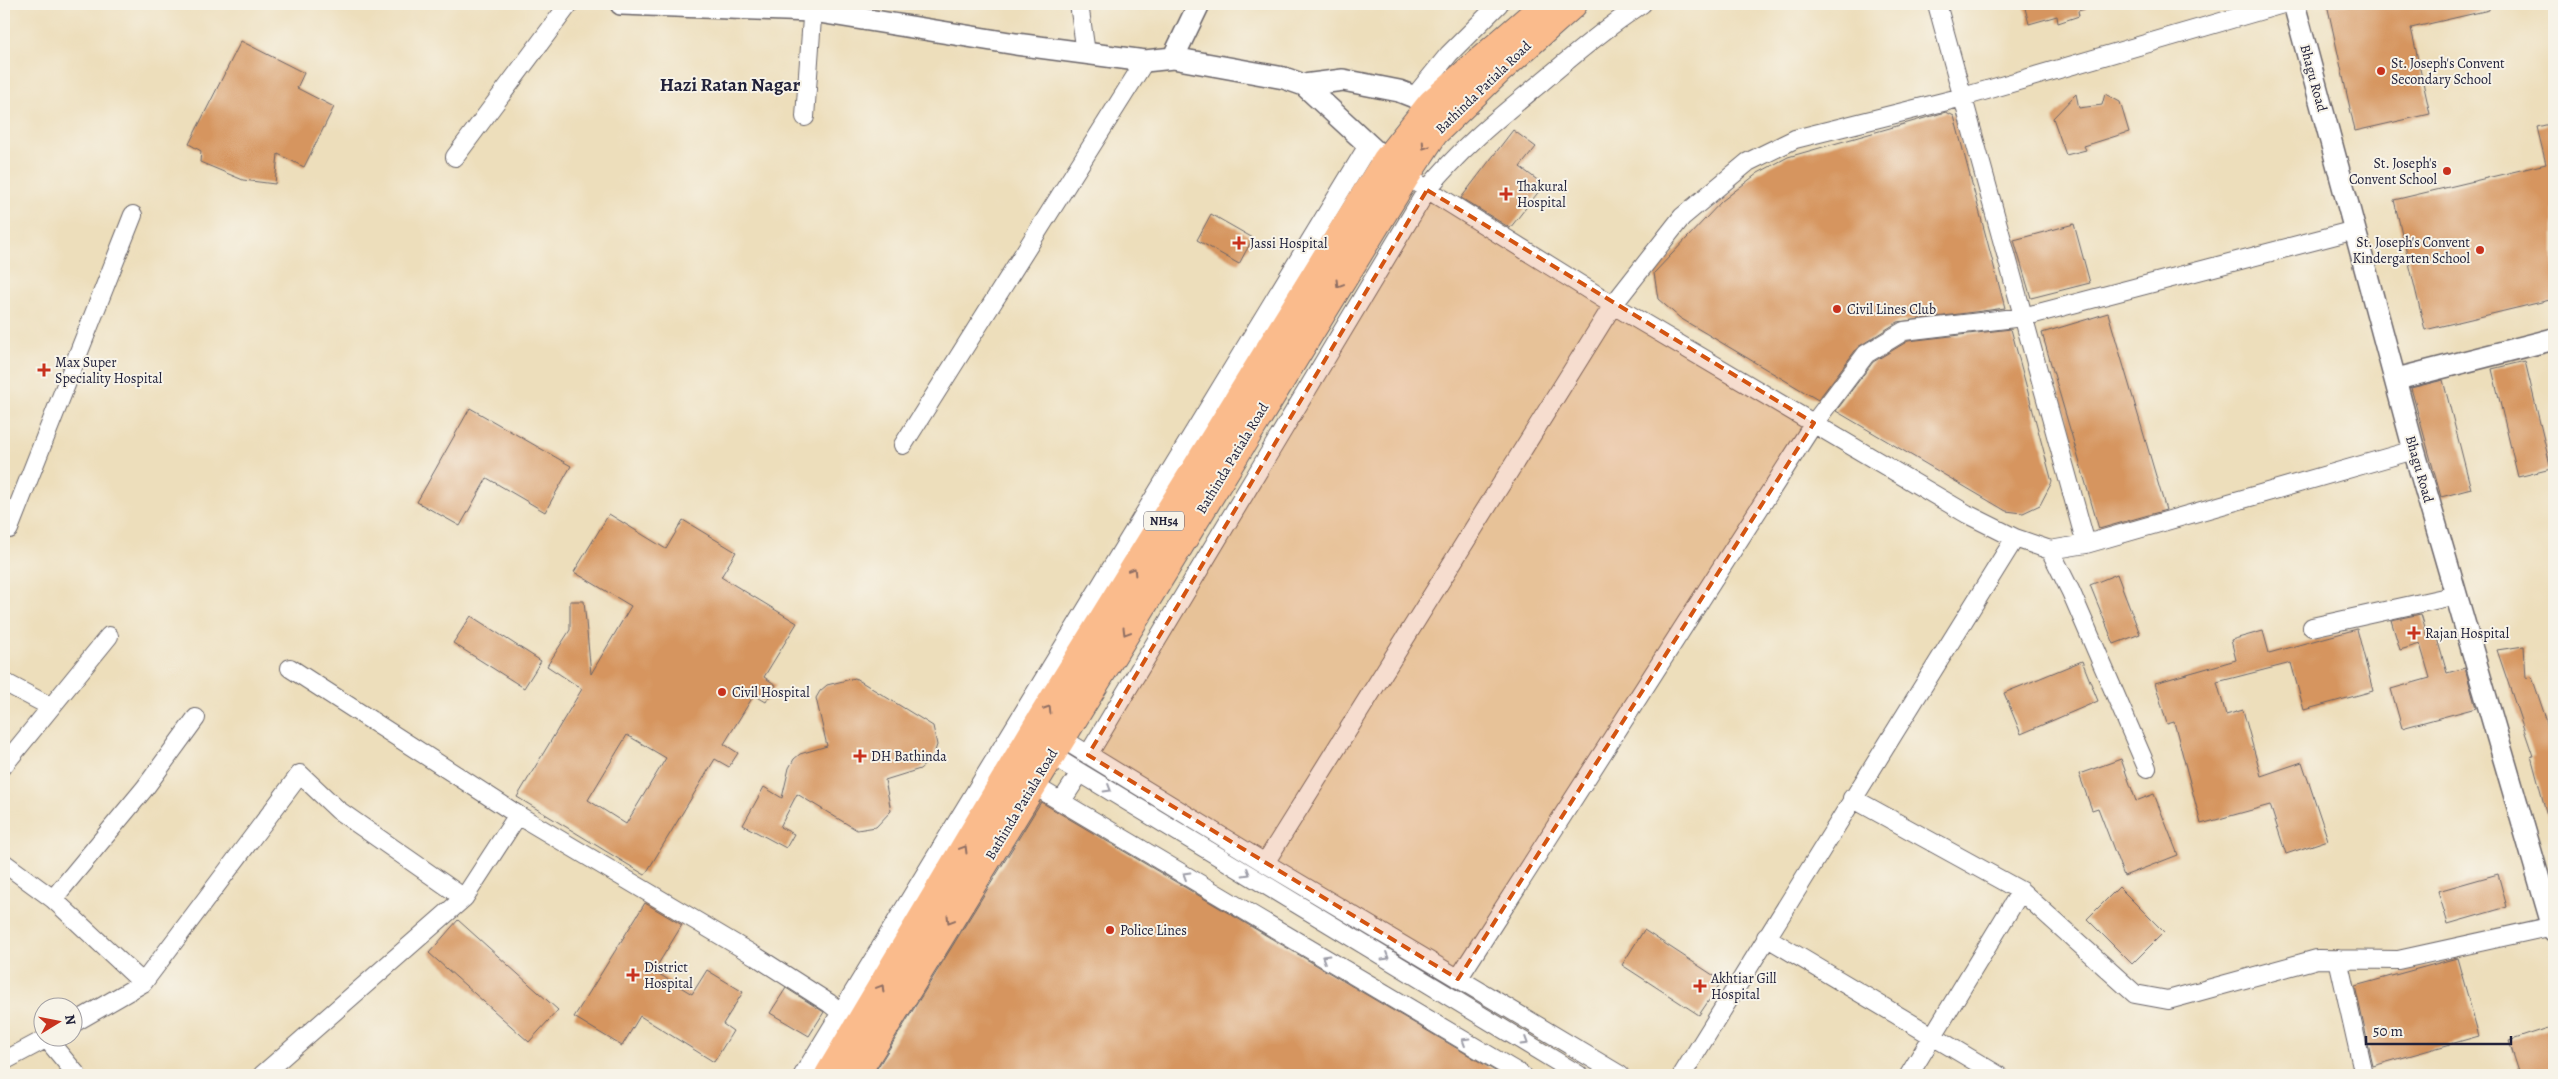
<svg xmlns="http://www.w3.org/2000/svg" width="2558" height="1079" font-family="Alegreya,serif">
<rect width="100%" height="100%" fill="#f7f3e8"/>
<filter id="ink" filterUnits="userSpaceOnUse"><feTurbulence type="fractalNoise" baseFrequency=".02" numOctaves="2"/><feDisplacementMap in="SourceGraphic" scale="10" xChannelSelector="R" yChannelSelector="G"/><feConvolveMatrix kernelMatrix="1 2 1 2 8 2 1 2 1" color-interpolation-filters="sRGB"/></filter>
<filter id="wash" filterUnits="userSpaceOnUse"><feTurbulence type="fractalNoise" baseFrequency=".0096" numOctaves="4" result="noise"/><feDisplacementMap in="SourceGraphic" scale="20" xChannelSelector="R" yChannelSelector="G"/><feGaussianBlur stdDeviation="1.12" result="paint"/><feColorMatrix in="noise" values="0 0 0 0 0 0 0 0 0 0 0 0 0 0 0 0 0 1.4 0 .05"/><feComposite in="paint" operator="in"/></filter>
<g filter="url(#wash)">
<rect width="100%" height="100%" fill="#eddebb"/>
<g id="blocks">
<path fill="#d6955f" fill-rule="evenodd" d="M2024,4H2085V9L2078,11L2079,16L2058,23L2057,16L2029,24Z
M2327,4H2489V10L2411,28L2430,114L2355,131Z
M241,41L304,73L297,88L334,107L304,167L278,154L275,184L243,180L200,162L201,151L189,144Z
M2076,94L2079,108L2102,105L2105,94L2120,102L2129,132L2084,146L2086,150L2066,155L2053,118Z
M1946,112L1954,116L2005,308L1898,322L1858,347L1818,400L1680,318L1658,299L1654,273L1722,201L1758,173L1788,157Z
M2554,123V299L2425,330L2394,200L2546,164L2537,127Z
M1513,130L1536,147L1520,167L1544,185L1510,228L1461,198Z
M1211,214L1253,238L1239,264L1197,240Z
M2074,224L2090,283L2031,298L2014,240Z
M2108,313L2166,510L2099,529L2042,333Z
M2011,329L2052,482L2040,505L2023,513L2006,511L1836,411L1873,362L1908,341Z
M2525,361L2551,469L2518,477L2492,369Z
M2443,380L2471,489L2441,497L2411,388Z
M470,408L571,466L545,512L487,478L460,526L417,502Z
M609,514L666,549L683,520L736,552L721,577L797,623L764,677L776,685L766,702L754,695L724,744L738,753L729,767L715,759L645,875L517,797L582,689L547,666L570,630V601H584L591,674L631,606L574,572ZM627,735L666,758L626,824L588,800Z
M2117,574L2140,634L2114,644L2090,585Z
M2421,614L2428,637L2436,635L2447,673L2465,668L2476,708L2402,728L2391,689L2430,678L2420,644L2400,650L2391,620Z
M471,616L541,661L524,688L453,643Z
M2357,629L2373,691L2304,710L2291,663L2217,682L2226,715L2243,710L2261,776L2302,762L2328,840L2286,854L2270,805L2201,824L2174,722L2167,724L2155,683L2236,660L2231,640L2263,631L2269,653Z
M2524,646L2526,678L2532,677L2546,719L2552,754L2554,753V823H2549L2531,756H2533L2497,650Z
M2082,661L2098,701L2021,734L2004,693Z
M855,678L933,726L937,745L933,757L920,769L885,780L891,811L876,827L857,830L797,794L780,827L794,834L786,848L743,825L764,787L782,798L789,768L794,759L800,754L827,746L816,698L820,691L827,685Z
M2121,759L2136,801L2154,794L2178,855L2124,876L2098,808L2092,810L2079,774Z
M1041,802L1056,811L1502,1075H873Z
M2498,874L2507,907L2448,924L2438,891Z
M2119,887L2164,932L2132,964L2087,919Z
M645,903L682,925L654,971L692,994L707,970L743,992L723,1024L733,1031L714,1062L640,1016L622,1046L574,1017Z
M458,920L558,1010L529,1042L429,953Z
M1644,930L1722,981L1699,1015L1622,965Z
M2457,958L2479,1036L2373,1066L2355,986Z
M786,988L824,1012L809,1036L770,1013Z
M2554,1026V1075H2520L2509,1041Z"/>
</g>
</g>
<g filter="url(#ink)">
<use href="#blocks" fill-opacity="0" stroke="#696468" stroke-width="1"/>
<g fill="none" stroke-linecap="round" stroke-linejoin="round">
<defs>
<path id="minor" d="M1079,4L1086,53
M1937,4L2086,544
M1414,97L1449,54L1499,4
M805,117L813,4
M455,157L569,4
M1398,171L1613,305L1967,514L2015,538L2050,550L2086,544L2414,450
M903,445L1145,61
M4,529H9L133,215
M2050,550L2071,592L2147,768
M2312,627L2457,595
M290,668L518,815L757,957L829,1003L850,1020
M4,682L51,707
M1061,738L1265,863L1620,1075
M1051,755L1579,1075
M1088,755L1427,190C1460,148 1502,115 1543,81C1575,54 1607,27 1642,4
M4,765L109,636
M1033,785L1522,1075
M1852,798L2021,891L2135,994L2168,1000L2317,959L2398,960L2553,926
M1061,802L1080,773
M4,863L53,899L143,983L72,1024
M1265,863L1613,305L1682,217L1748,162L1795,139L1963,97L2283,4
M53,899L145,788L196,718
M1766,937L1998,1075
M2338,959L2364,1075
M1458,979L1814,423L1866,354L1904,331L2023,317L2355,230
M143,983L300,774L338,810L464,898L518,815
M47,1039L77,1075
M4,1061L51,1036
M262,1075L464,898
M803,1075L1369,144
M1682,1075L2015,538
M1909,1075L2021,891"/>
<path id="tertiary" d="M621,4L813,11L1016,44L1145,61L1173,58L1284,78L1304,85L1386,161
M2294,4L2414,450L2554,931
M1173,58L1199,4
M1304,85L1343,80L1399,91L1445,109
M2397,379L2554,339"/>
<path id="trunk" d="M829,1075L1039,723L1386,161L1432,103L1546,4
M855,1075L1405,177L1434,133L1499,70L1573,4"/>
</defs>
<use href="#minor" stroke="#696468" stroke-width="20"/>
<use href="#tertiary" stroke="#696468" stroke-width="24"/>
<use href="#trunk" stroke="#696468" stroke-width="30"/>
<use href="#minor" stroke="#fff" stroke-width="18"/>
<use href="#tertiary" stroke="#fff" stroke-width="21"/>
<use href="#trunk" stroke="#fabb8c" stroke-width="28"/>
</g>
<defs><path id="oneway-chevron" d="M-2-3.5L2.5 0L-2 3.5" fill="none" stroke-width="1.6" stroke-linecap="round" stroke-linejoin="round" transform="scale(1.25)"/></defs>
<g stroke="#8e6e64">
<use href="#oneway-chevron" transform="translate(1425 146) rotate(124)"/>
<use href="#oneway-chevron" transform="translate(1339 284) rotate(121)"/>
<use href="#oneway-chevron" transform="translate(1133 571) rotate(-58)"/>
<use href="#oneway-chevron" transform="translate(1126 632) rotate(121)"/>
<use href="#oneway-chevron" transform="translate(1048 709) rotate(-58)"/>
<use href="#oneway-chevron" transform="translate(964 849) rotate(-59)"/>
<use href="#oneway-chevron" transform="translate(950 920) rotate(121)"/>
<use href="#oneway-chevron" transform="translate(881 988) rotate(-59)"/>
</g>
<g stroke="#9c9ca7">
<use href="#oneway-chevron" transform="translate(1108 789) rotate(31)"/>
<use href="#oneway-chevron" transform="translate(1247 873) rotate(31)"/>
<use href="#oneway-chevron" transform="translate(1186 875) rotate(-149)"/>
<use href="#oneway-chevron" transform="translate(1386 957) rotate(31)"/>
<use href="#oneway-chevron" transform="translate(1325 958) rotate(-149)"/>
<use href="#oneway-chevron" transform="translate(1465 1041) rotate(-149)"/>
<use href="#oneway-chevron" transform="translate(1525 1042) rotate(32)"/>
</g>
</g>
<path fill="#d45411" fill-opacity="0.2" stroke="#d45411" stroke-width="4" stroke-dasharray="10 6" stroke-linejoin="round" d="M1427,190L1814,423L1458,979L1088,755Z"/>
<g fill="#c8321e" stroke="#f7f3e8" stroke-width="2">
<circle cx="2381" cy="71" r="5"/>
<circle cx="2447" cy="171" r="5"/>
<path d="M1503.5 186.5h5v5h5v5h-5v5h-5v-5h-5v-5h5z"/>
<path d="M1236.5 235.5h5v5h5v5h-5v5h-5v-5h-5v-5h5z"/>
<circle cx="2480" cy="250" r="5"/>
<circle cx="1837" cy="309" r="5"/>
<path d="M41.5 362.5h5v5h5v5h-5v5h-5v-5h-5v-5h5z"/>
<path d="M2411.5 625.5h5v5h5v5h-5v5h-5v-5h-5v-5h5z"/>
<circle cx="722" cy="692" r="5"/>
<path d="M857.5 748.5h5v5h5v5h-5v5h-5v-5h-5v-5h5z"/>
<circle cx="1110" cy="930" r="5"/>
<path d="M630.5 967.5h5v5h5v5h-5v5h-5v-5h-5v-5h5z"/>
<path d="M1697.5 978.5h5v5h5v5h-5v5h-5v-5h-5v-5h5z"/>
</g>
<g text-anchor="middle" stroke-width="4" stroke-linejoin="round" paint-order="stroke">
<rect fill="#f7f3e8" stroke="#62616f" stroke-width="1" x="1144" y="511.5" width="40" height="19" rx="4"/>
<g font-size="12" font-weight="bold" fill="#22223b">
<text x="1164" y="525">NH54</text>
</g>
<g font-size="14" fill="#22223b" stroke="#f7f3e8" text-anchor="start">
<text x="2391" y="68">St. Joseph's Convent<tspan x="2391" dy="16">Secondary School</tspan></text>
<text x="2437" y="168" text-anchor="end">St. Joseph's<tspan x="2437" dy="16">Convent School</tspan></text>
<text x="1517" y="191">Thakural<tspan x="1517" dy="16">Hospital</tspan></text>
<text x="2470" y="247" text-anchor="end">St. Joseph's Convent<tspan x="2470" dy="16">Kindergarten School</tspan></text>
<text x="1250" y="248">Jassi Hospital</text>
<text x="1847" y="314">Civil Lines Club</text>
<text x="55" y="367">Max Super<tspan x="55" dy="16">Speciality Hospital</tspan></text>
<text x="2425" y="638">Rajan Hospital</text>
<text x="732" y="697">Civil Hospital</text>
<text x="871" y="761">DH Bathinda</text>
<text x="1120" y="935">Police Lines</text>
<text x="644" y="972">District<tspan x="644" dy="16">Hospital</tspan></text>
<text x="1711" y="983">Akhtiar Gill<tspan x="1711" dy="16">Hospital</tspan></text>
</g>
<g font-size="14" fill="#22223b" stroke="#f7f3e8">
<text transform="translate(2314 78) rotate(75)" y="5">Bhagu Road</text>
<text transform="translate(1483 87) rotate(-44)" y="5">Bathinda Patiala Road</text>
<text transform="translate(1232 458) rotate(-59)" y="5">Bathinda Patiala Road</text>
<text transform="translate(2420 469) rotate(74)" y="5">Bhagu Road</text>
<text transform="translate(1021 804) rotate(-59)" y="5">Bathinda Patiala Road</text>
</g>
<g font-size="19" font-weight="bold" fill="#22223b" stroke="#f7f3e8">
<text x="730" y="91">Hazi Ratan Nagar</text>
</g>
</g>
<rect width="2558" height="1079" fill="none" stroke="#f7f3e8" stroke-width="20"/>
<g transform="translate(58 1022) rotate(80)"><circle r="24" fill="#f7f3e8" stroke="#a29fa3"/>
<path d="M0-4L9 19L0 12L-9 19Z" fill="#c8321e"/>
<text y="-8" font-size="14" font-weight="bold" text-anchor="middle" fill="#22223b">N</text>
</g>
<path d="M2366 1036v8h145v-8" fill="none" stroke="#22223b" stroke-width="2.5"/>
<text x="2373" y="1036" font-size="15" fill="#22223b" stroke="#f7f3e8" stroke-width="4" paint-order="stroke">50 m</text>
</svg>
